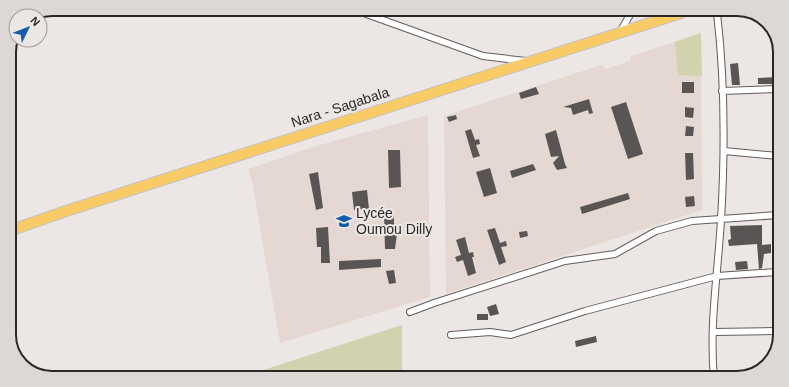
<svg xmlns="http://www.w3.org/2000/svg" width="789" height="387" font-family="Arial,sans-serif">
<rect width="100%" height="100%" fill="#ece7e4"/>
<path fill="#e5d8d2" d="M701,33L702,210L446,294L444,116L601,65L606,69L630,61L631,56Z
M428,115L430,297L280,343L252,182L248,169L316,146Z"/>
<path fill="#d2d2af" d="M701,33L702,76L678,75L675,42Z
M402,325V376L248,375Z"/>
<path fill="#5a5555" d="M738,63L740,85H732L730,64Z
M780,77L779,84H758V78Z
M682,82H694V93H682Z
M536,87L539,94L521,99L519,93Z
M589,99L593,113L589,114L588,110L573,115L571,108L563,107Z
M626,102L643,154L628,159L611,107Z
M685,107L694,108L693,118L685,117Z
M456,115L457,119L449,122L447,117Z
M686,126L694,127L693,136H685Z
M471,129L475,140L479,139L480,144L476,145L480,156L473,158L465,131Z
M556,130L565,164L567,168L557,170L553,163L559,156L551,157L545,134Z
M388,150H400L401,187L389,188Z
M685,153H693L694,179L686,180Z
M533,164L536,170L512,178L510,171Z
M490,168L497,193L484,197L476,172Z
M318,172L323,208L316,210L309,174Z
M367,190L369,209L354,210L352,192Z
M628,193L630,199L582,214L580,207Z
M694,196L695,206L686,207L685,197Z
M394,212V234H397L395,249H385L384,213Z
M762,225V245L771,244V253L764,254L762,268L759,269L757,244L729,246L728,240L731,239L730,226Z
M328,227L330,263H321V247H317L316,228Z
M495,228L500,243L506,241L507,246L501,247L506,262L499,265L487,230Z
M527,231L528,236L520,238L519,232Z
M465,237L469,253L473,252L474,257H472L476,273L468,276L463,260L457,262L455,257L461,255L456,240Z
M381,259V267L339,270V261Z
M747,261L748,269L736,270L735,262Z
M394,270L396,283L389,284L386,271Z
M496,304L499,314L490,316L487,307Z
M477,314H488V320H477Z
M596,336L597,342L576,347L575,341Z"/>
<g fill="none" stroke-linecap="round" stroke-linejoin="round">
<defs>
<path id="minor" d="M358,11L483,56L526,61
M620,32L631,13
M722,91L779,89
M724,151L778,156
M410,312L434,303L565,261L615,254L656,231L692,221L778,215
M713,332L776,331
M451,335L490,332L511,335L585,311L717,276L777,272
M714,378C709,326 718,272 721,220C725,152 725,81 717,13"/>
<path id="primary" d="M9,231L66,211L681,13"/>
</defs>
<use href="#minor" stroke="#625d5b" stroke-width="8"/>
<use href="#primary" stroke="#c3c3c3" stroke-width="12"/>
<use href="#minor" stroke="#fff" stroke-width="6"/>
<use href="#primary" stroke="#f8cb66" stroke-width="10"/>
</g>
<defs>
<symbol id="school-bare" viewBox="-9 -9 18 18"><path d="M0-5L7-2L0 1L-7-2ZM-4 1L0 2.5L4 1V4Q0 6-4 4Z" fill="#145bab" stroke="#ece7e4" stroke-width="2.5" paint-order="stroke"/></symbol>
</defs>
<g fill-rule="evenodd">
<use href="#school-bare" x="333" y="210" width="22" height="22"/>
</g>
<g text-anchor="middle" stroke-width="4" stroke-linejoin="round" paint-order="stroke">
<g font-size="14" fill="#2a2827" stroke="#ece7e4">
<text transform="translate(340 107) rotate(-18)" y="5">Nara - Sagabala</text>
</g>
<g font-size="14" fill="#2a2827" stroke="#ece7e4" text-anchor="start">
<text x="356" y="218">Lycée<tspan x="356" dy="16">Oumou Dilly</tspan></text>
</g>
</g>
<path d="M0 0H789V387H0ZM52 16H737A36 36 0 0 1 773 52V335A36 36 0 0 1 737 371H52A36 36 0 0 1 16 335V52A36 36 0 0 1 52 16Z" fill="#dcd8d5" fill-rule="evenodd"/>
<path fill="none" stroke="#2a2827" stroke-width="2" d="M52 16H737A36 36 0 0 1 773 52V335A36 36 0 0 1 737 371H52A36 36 0 0 1 16 335V52A36 36 0 0 1 52 16Z"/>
<g transform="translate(28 28) rotate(47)"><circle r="19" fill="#ece7e4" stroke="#9e9b98"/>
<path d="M0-3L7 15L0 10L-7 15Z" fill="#145bab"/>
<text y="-6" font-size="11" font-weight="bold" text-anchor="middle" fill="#2a2827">N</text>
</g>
</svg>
